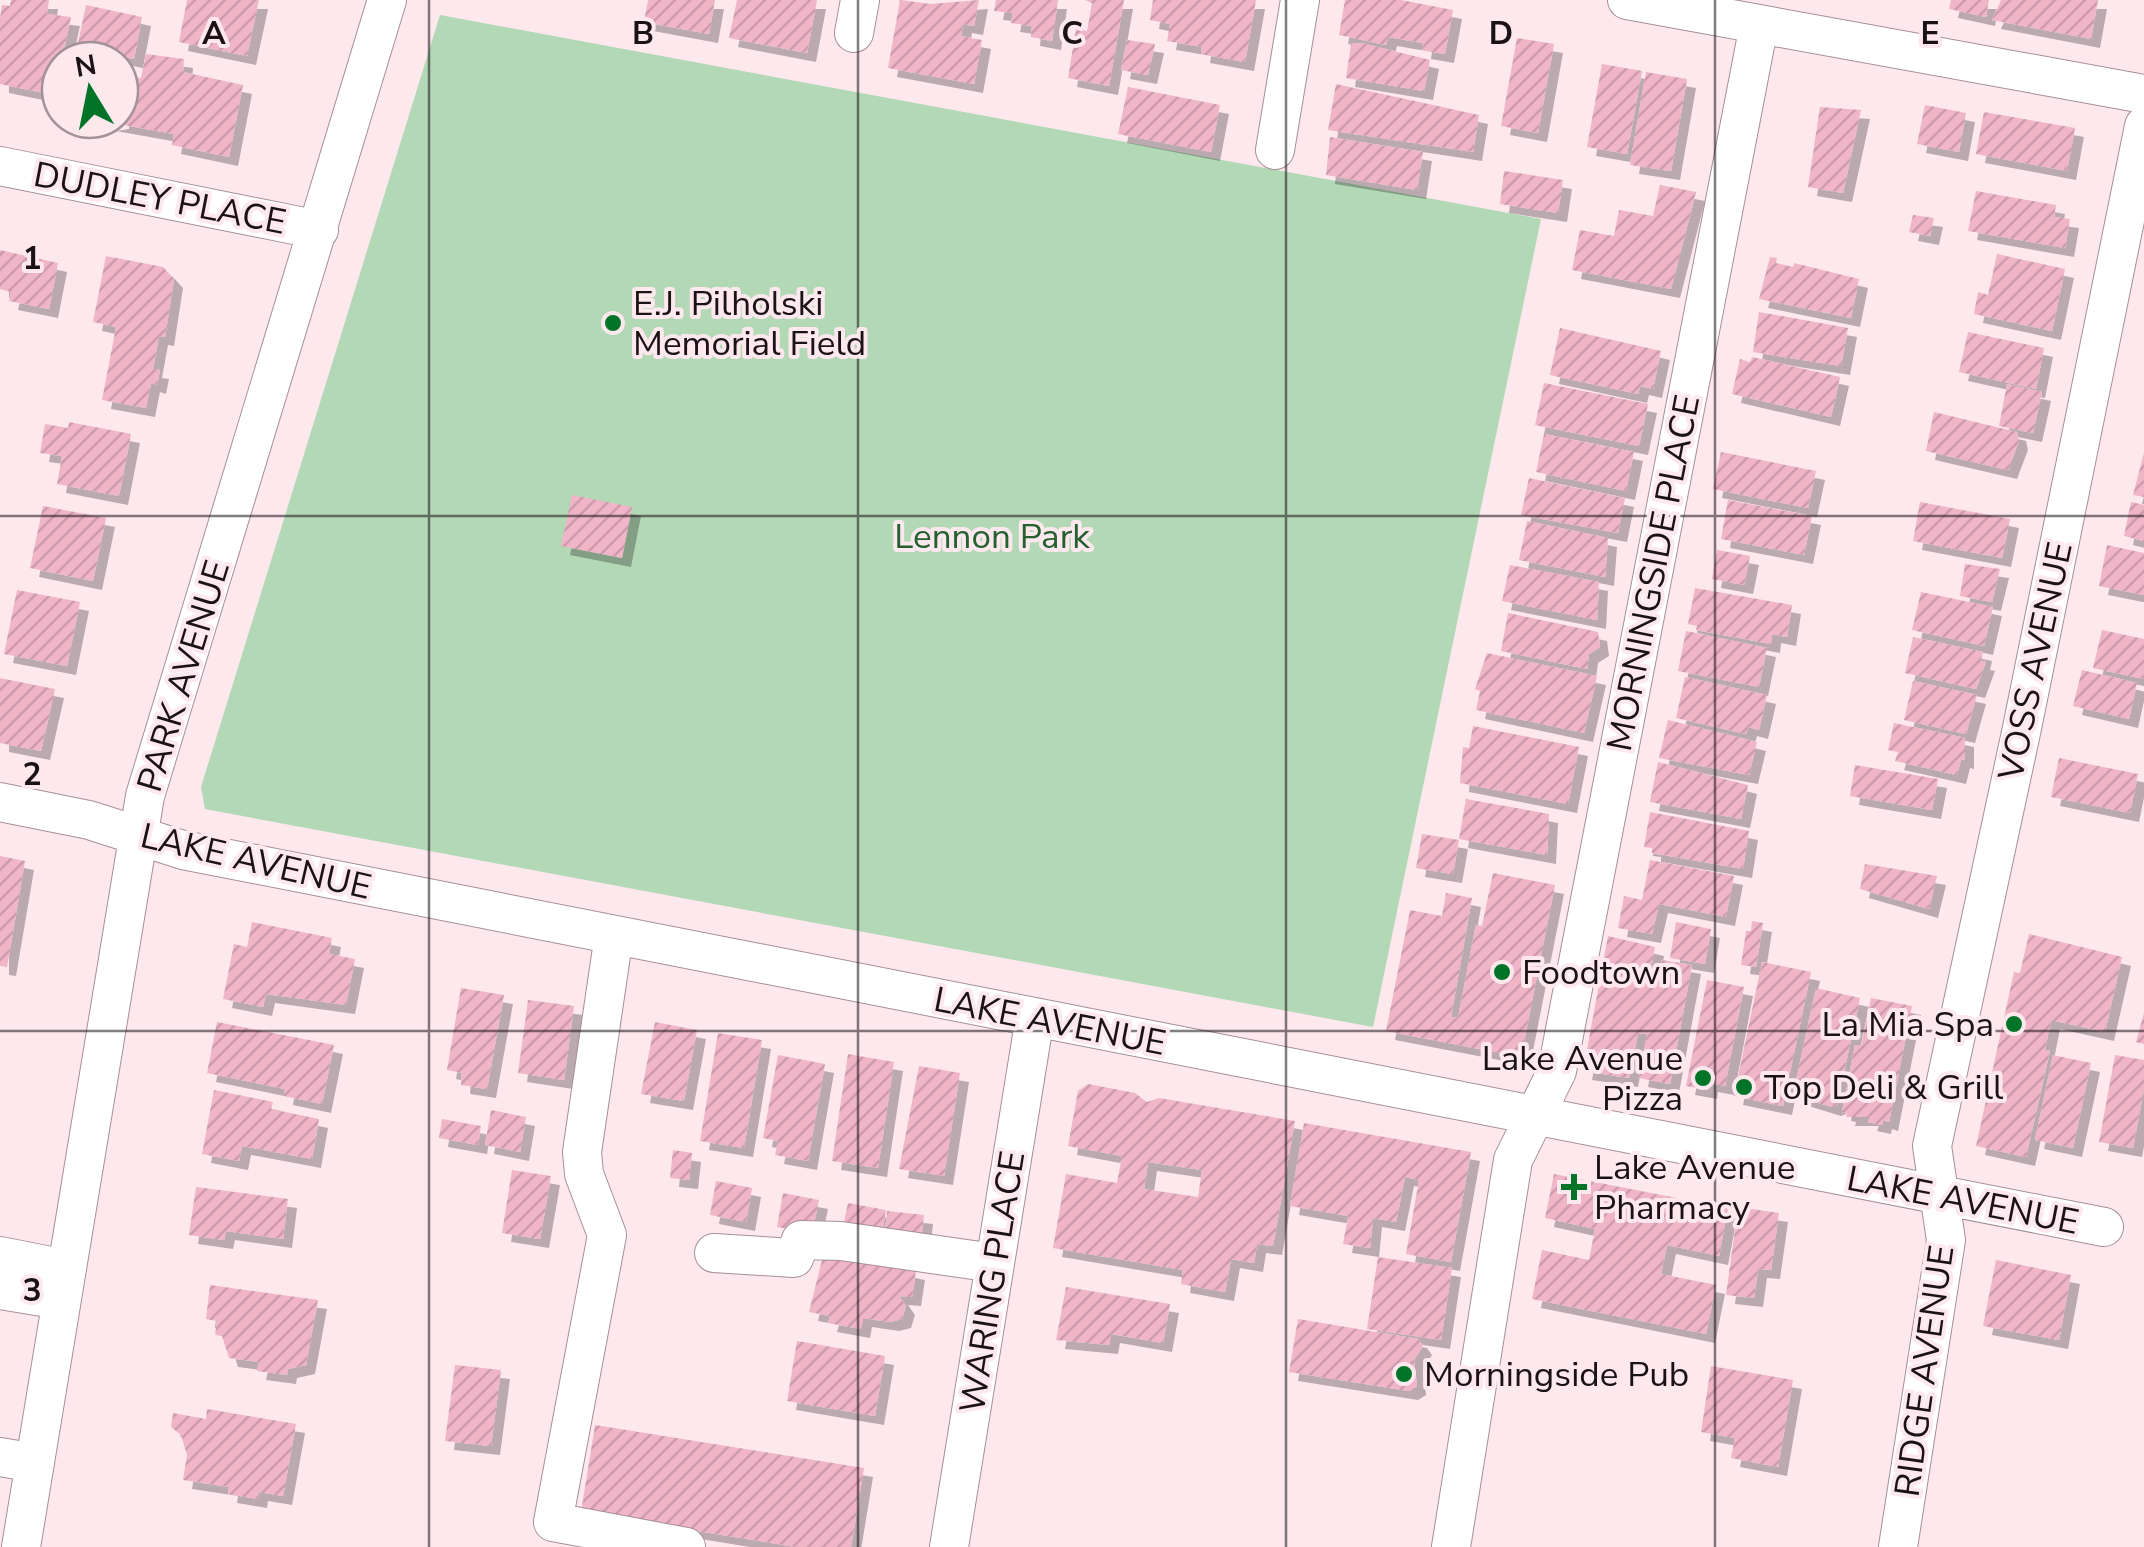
<svg xmlns="http://www.w3.org/2000/svg" width="2144" height="1547" font-family="'Nunito Sans',sans-serif">
<defs>
<pattern id="building-hatch" width="6" height="6" patternUnits="userSpaceOnUse" patternTransform="scale(2.5)"><rect width="6" height="6" fill="#f0b6c8"/><path d="M-1 1l2-2M0 6l6-6M5 7l2-2" fill="none" stroke="#cd9bab"/></pattern>
<filter id="shadow"><feDropShadow dx="9" dy="9" stdDeviation="0" flood-color="#0004"/></filter>
</defs>
<rect width="100%" height="100%" fill="#fde8ee"/>
<path fill="#b2d8b5" d="M440,15L1541,219L1373,1027L205,809L201,787Z"/>
<path fill="url(#building-hatch)" fill-rule="evenodd" filter="url(#shadow)" d="M11,0H49L47,14L71,17L54,95L0,84V18L2,5L10,6Z
M187,0H259L247,56L179,42Z
M648,0H715L709,34L644,22Z
M737,0H817L807,53L729,38Z
M900,0L931,4L979,0L974,26L963,24L961,36L982,40L974,84L888,68Z
M996,0H1058L1052,41L1031,37L1032,26L1011,23L1013,13L994,11Z
M1085,0H1124L1109,86L1068,78L1076,29L1087,31L1092,3Z
M1153,0H1256L1245,62L1201,54L1202,47L1167,41L1170,24L1150,20Z
M1345,0H1401L1453,10L1445,54L1422,50L1423,43L1388,37L1386,45L1339,35Z
M1951,0H1989L1986,17L1949,9Z
M2001,0H2098L2091,39L1992,20Z
M86,5L142,17L134,59L77,48Z
M1517,38L1554,44L1538,133L1501,126Z
M1127,40L1155,44L1148,75L1121,70Z
M1361,43L1430,60L1424,91L1346,78L1351,44Z
M146,54L184,59L183,72L243,85L229,157L172,145L174,134L107,122L120,120V76L141,78Z
M1602,64L1642,71L1627,154L1587,147Z
M1646,72L1687,79L1671,171L1630,165Z
M1336,84L1479,115L1473,152L1328,130Z
M1128,87L1220,105L1211,152L1118,134Z
M1925,105L1966,113L1959,152L1917,144Z
M1820,107L1861,110L1843,193L1808,187Z
M1984,112L2075,128L2067,171L1976,154Z
M1330,137L1423,152L1417,190L1326,175Z
M1504,171L1563,180L1558,213L1500,204Z
M1660,185L1696,192L1671,289L1572,270L1580,230L1614,236L1619,210L1653,216Z
M1976,191L2056,205L2054,217L2070,219L2065,248L1968,231Z
M1913,215L1934,218L1930,236L1909,232Z
M0,250L58,263L49,309L9,301L11,292L0,289Z
M1997,254L2065,269L2052,331L1974,314L1978,292L1988,295Z
M106,256L163,267L174,279L165,337L159,336L153,369L160,370L157,385L151,383L146,408L102,400L116,327L93,322Z
M1770,257L1777,258L1776,263L1793,267L1794,263L1859,279L1851,318L1759,299Z
M1759,312L1848,328L1841,366L1753,352Z
M1560,328L1661,351L1653,389L1640,386L1638,394L1550,375Z
M1968,332L2044,348L2036,389L1959,372Z
M1752,357L1840,377L1831,417L1732,394L1740,359L1750,362Z
M1544,383L1648,404L1639,446L1535,425Z
M2007,384L2042,392L2033,433L1999,426Z
M1934,412L2017,432L2019,441L2008,470L1926,451Z
M69,422L131,434L119,496L57,484L62,456L40,453L45,424L68,428Z
M1544,434L1634,452L1626,491L1536,472Z
M1721,452L1816,471L1808,508L1713,489Z
M2144,453V497L2133,495Z
M1529,478L1625,498L1618,533L1521,515Z
M572,495L632,507L622,558L561,546Z
M1728,500L1812,516L1804,555L1721,539Z
M1920,502L2010,519L2002,558L1913,541Z
M2131,502L2144,505V541L2124,536Z
M43,506L106,518L93,581L30,568Z
M1527,521L1608,538L1605,577L1519,560Z
M2107,545L2144,553V595L2099,586Z
M1717,550L1750,556L1744,585L1712,579Z
M1965,564L2000,569L1992,602L1960,596Z
M1510,565L1599,582L1597,620L1502,601Z
M1695,588L1792,605L1787,637L1772,634L1771,644L1696,630L1697,626L1688,624Z
M17,590L80,602L67,666L4,654Z
M1921,592L1993,607L1984,646L1912,630Z
M1508,613L1598,632L1600,647L1589,654L1587,669L1501,651Z
M2102,630L2144,639V679L2093,668Z
M1686,631L1767,648L1759,687L1678,671Z
M1913,637L1983,652L1981,661L1986,662L1976,689L1905,673Z
M1487,653L1597,676L1584,733L1476,710L1480,691L1475,689Z
M2082,670L2137,683L2129,719L2073,706Z
M1685,677L1767,695L1759,730L1748,727L1746,734L1676,718Z
M0,678L55,689L41,751L0,743Z
M1913,681L1977,695L1966,734L1904,720Z
M1668,720L1757,742L1749,775L1659,758Z
M1894,723L1965,738V760L1961,759L1957,775L1895,761L1898,752L1888,750Z
M1473,726L1579,747L1568,804L1460,783L1463,747L1469,748Z
M2059,758L2138,774L2130,813L2051,797Z
M1658,762L1748,785L1741,819L1650,802Z
M1855,765L1938,779L1932,810L1850,796Z
M1466,799L1549,814L1547,855L1459,839Z
M1650,812L1749,831L1743,869L1652,853V848L1644,847Z
M1422,834L1459,840L1453,874L1416,868Z
M0,856L25,861L7,967L0,966Z
M1650,860L1734,876L1726,917L1659,904L1652,934L1618,928L1624,896L1642,900Z
M1865,864L1937,876L1929,909L1860,889Z
M1493,873L1555,885L1521,1057L1386,1031L1410,910L1442,916L1446,893L1472,898L1451,1017L1458,1018L1476,925L1482,926Z
M1752,921L1763,923L1756,967L1741,965L1746,931H1751Z
M252,922L332,938L329,954L355,959L346,1005L266,994L263,1007L223,999L234,944L247,947Z
M1676,922L1711,929L1705,964L1670,958Z
M2029,934L2122,957L2105,1032L2051,1020L2045,1050L2050,1051L2026,1157L1976,1146L2014,972L2020,973Z
M1608,936L1655,947L1648,984L1657,986L1662,960L1692,965L1670,1084L1639,1078L1647,1034L1638,1033L1629,1078L1583,1071Z
M1762,962L1811,972L1783,1106L1734,1096Z
M1707,980L1744,987L1725,1086L1709,1083L1708,1090L1686,1086Z
M461,988L504,995L487,1089L461,1085L462,1073L447,1070Z
M1816,988L1860,998L1837,1105L1832,1107L1793,1095Z
M1871,998L1912,1006L1889,1122L1883,1120L1882,1125L1868,1122L1870,1117H1846L1847,1113L1842,1112L1855,1045L1861,1046Z
M528,1000L574,1006L564,1080L518,1073Z
M2144,1013V1044L2136,1042Z
M217,1022L334,1045L322,1104L284,1096L285,1089L207,1073Z
M655,1022L697,1030L684,1101L641,1094Z
M718,1033L762,1040L744,1148L700,1141Z
M848,1054L894,1062L878,1168L832,1161Z
M778,1055L825,1064L808,1161L775,1155L778,1141L763,1138Z
M2053,1055L2091,1063L2073,1148L2035,1140Z
M2115,1055L2144,1060V1089L2133,1148L2099,1142Z
M919,1066L960,1073L944,1176L899,1169Z
M1088,1084L1135,1093L1147,1102L1159,1098L1295,1121L1273,1246L1257,1244L1254,1263L1231,1259L1225,1292L1181,1284L1183,1270L1053,1248L1066,1174L1117,1183L1122,1156L1068,1146L1078,1091ZM1148,1162L1202,1170L1198,1197L1144,1189Z
M214,1090L273,1102L271,1109L319,1119L312,1159L242,1146L239,1161L202,1154Z
M491,1110L526,1117L520,1152L485,1145Z
M442,1119L481,1126L478,1145L439,1138Z
M1304,1123L1471,1152L1451,1262L1406,1254L1419,1180L1405,1177L1396,1222L1373,1218L1370,1248L1343,1244L1348,1216L1290,1206Z
M673,1150L692,1153L689,1180L670,1178Z
M512,1170L551,1176L540,1239L502,1233Z
M1554,1174L1728,1208L1719,1256L1667,1245L1661,1274L1716,1285L1706,1334L1532,1299L1542,1250L1589,1260L1595,1229L1545,1218Z
M716,1181L752,1188L746,1222L710,1215Z
M196,1187L288,1199L283,1239L226,1231L224,1240L189,1235Z
M783,1193L819,1200L812,1233L777,1227Z
M848,1203L886,1210L880,1244L841,1236Z
M1738,1207L1779,1213L1771,1270L1758,1269L1754,1298L1726,1295Z
M887,1211L924,1215L920,1249L884,1245Z
M824,1252L916,1271L912,1297L899,1296L906,1306L902,1319L890,1322L863,1318L861,1329L828,1323L830,1316L809,1312Z
M1378,1257L1452,1268L1441,1340L1367,1329Z
M1996,1260L2071,1275L2059,1340L1983,1326Z
M210,1285L318,1300L306,1365L288,1369L287,1375L257,1371L259,1362L229,1358L222,1336L215,1335L217,1321L206,1319Z
M1066,1287L1170,1304L1163,1343L1111,1334L1109,1345L1056,1340Z
M1298,1319L1418,1339L1423,1346L1414,1360L1417,1386L1409,1391L1289,1372Z
M797,1341L885,1356L875,1416L787,1401Z
M455,1365L501,1370L491,1446L445,1441Z
M1711,1366L1793,1380L1778,1467L1731,1458L1735,1438L1701,1432Z
M207,1409L296,1424L283,1496L259,1492L258,1499L228,1494L229,1487L183,1480L187,1455L181,1435L171,1427L173,1413L206,1419Z
M595,1425L864,1468L851,1547H796L581,1512Z"/>
<g fill="none" stroke-linecap="round" stroke-linejoin="round">
<defs>
<path id="minor" d="M1627,0L2144,94
M854,33L860,0
M1275,150L1300,0
M0,166L319,230
M0,802L89,820L183,850L2104,1227
M614,935L582,1152L584,1174L607,1235L553,1522L686,1547
M714,1253L794,1258L801,1240L841,1241L994,1263
M0,1256L66,1269
M0,1290L61,1300
M0,1457L35,1463
M21,1547L145,796L387,0
M949,1547L1035,1017
M1451,1547L1513,1160L1557,1071L1759,25
M1898,1547L1946,1240L1932,1146L2022,728L2144,126"/>
</defs>
<use href="#minor" stroke="#a68f96" stroke-width="40"/>
<use href="#minor" stroke="#fff" stroke-width="38"/>
</g>
<path fill="none" stroke="#1b1215" stroke-width="2.5" stroke-opacity="0.55" d="M429,0V1547M858,0V1547M1286,0V1547M1715,0V1547M0,516H2144M0,1031H2144"/>
<g fill="#027428" stroke="#fde8ee" stroke-width="4">
<circle cx="613" cy="323" r="10"/>
<circle cx="1502" cy="972" r="10"/>
<circle cx="2014" cy="1024" r="10"/>
<circle cx="1703" cy="1078" r="10"/>
<circle cx="1744" cy="1087" r="10"/>
<path d="M1569 1172h10v10h10v10h-10v10h-10v-10h-10v-10h10z"/>
<circle cx="1404" cy="1374" r="10"/>
</g>
<g text-anchor="middle" stroke-width="8" stroke-linejoin="round" paint-order="stroke">
<g font-size="35" fill="#1b1215" stroke="#fde8ee">
<text transform="translate(160 198) rotate(11)" y="12">DUDLEY PLACE</text>
<text transform="translate(1653 573) rotate(-79)" y="12">MORNINGSIDE PLACE</text>
<text transform="translate(2035 661) rotate(-78)" y="12">VOSS AVENUE</text>
<text transform="translate(183 676) rotate(-73)" y="12">PARK AVENUE</text>
<text transform="translate(256 861) rotate(13)" y="12">LAKE AVENUE</text>
<text transform="translate(1050 1021) rotate(11)" y="12">LAKE AVENUE</text>
<text transform="translate(1963 1200) rotate(11)" y="12">LAKE AVENUE</text>
<text transform="translate(992 1282) rotate(-81)" y="12">WARING PLACE</text>
<text transform="translate(1924 1371) rotate(-82)" y="12">RIDGE AVENUE</text>
</g>
<g font-size="35" fill="#1b1215" stroke="#fde8ee" text-anchor="start">
<text x="633" y="315">E.J. Pilholski<tspan x="633" dy="40">Memorial Field</tspan></text>
<text x="1522" y="984">Foodtown</text>
<text x="1994" y="1036" text-anchor="end">La Mia Spa</text>
<text x="1683" y="1070" text-anchor="end">Lake Avenue<tspan x="1683" dy="40">Pizza</tspan></text>
<text x="1764" y="1099">Top Deli &amp; Grill</text>
<text x="1594" y="1179">Lake Avenue<tspan x="1594" dy="40">Pharmacy</tspan></text>
<text x="1424" y="1386">Morningside Pub</text>
</g>
<g font-size="35" fill="#25602f" stroke="#fde8ee">
<text x="992" y="548">Lennon Park</text>
</g>
</g>
<g font-size="32" text-anchor="middle" font-weight="bold" fill="#1b1215" stroke="#fde8ee" stroke-width="8" stroke-linejoin="round" paint-order="stroke">
<text x="214" y="44">A</text>
<text x="643" y="44">B</text>
<text x="1072" y="44">C</text>
<text x="1501" y="44">D</text>
<text x="1930" y="44">E</text>
<text x="32" y="269">1</text>
<text x="32" y="785">2</text>
<text x="32" y="1301">3</text>
</g>
<g transform="translate(90 90) rotate(350)"><circle r="48" fill="#fde8ee" stroke="#a39297" stroke-width="2.5"/>
<path d="M0-8L18 38L0 25L-18 38Z" fill="#027428"/>
<text y="-15" font-size="28" font-weight="bold" text-anchor="middle" fill="#1b1215">N</text>
</g>
</svg>
